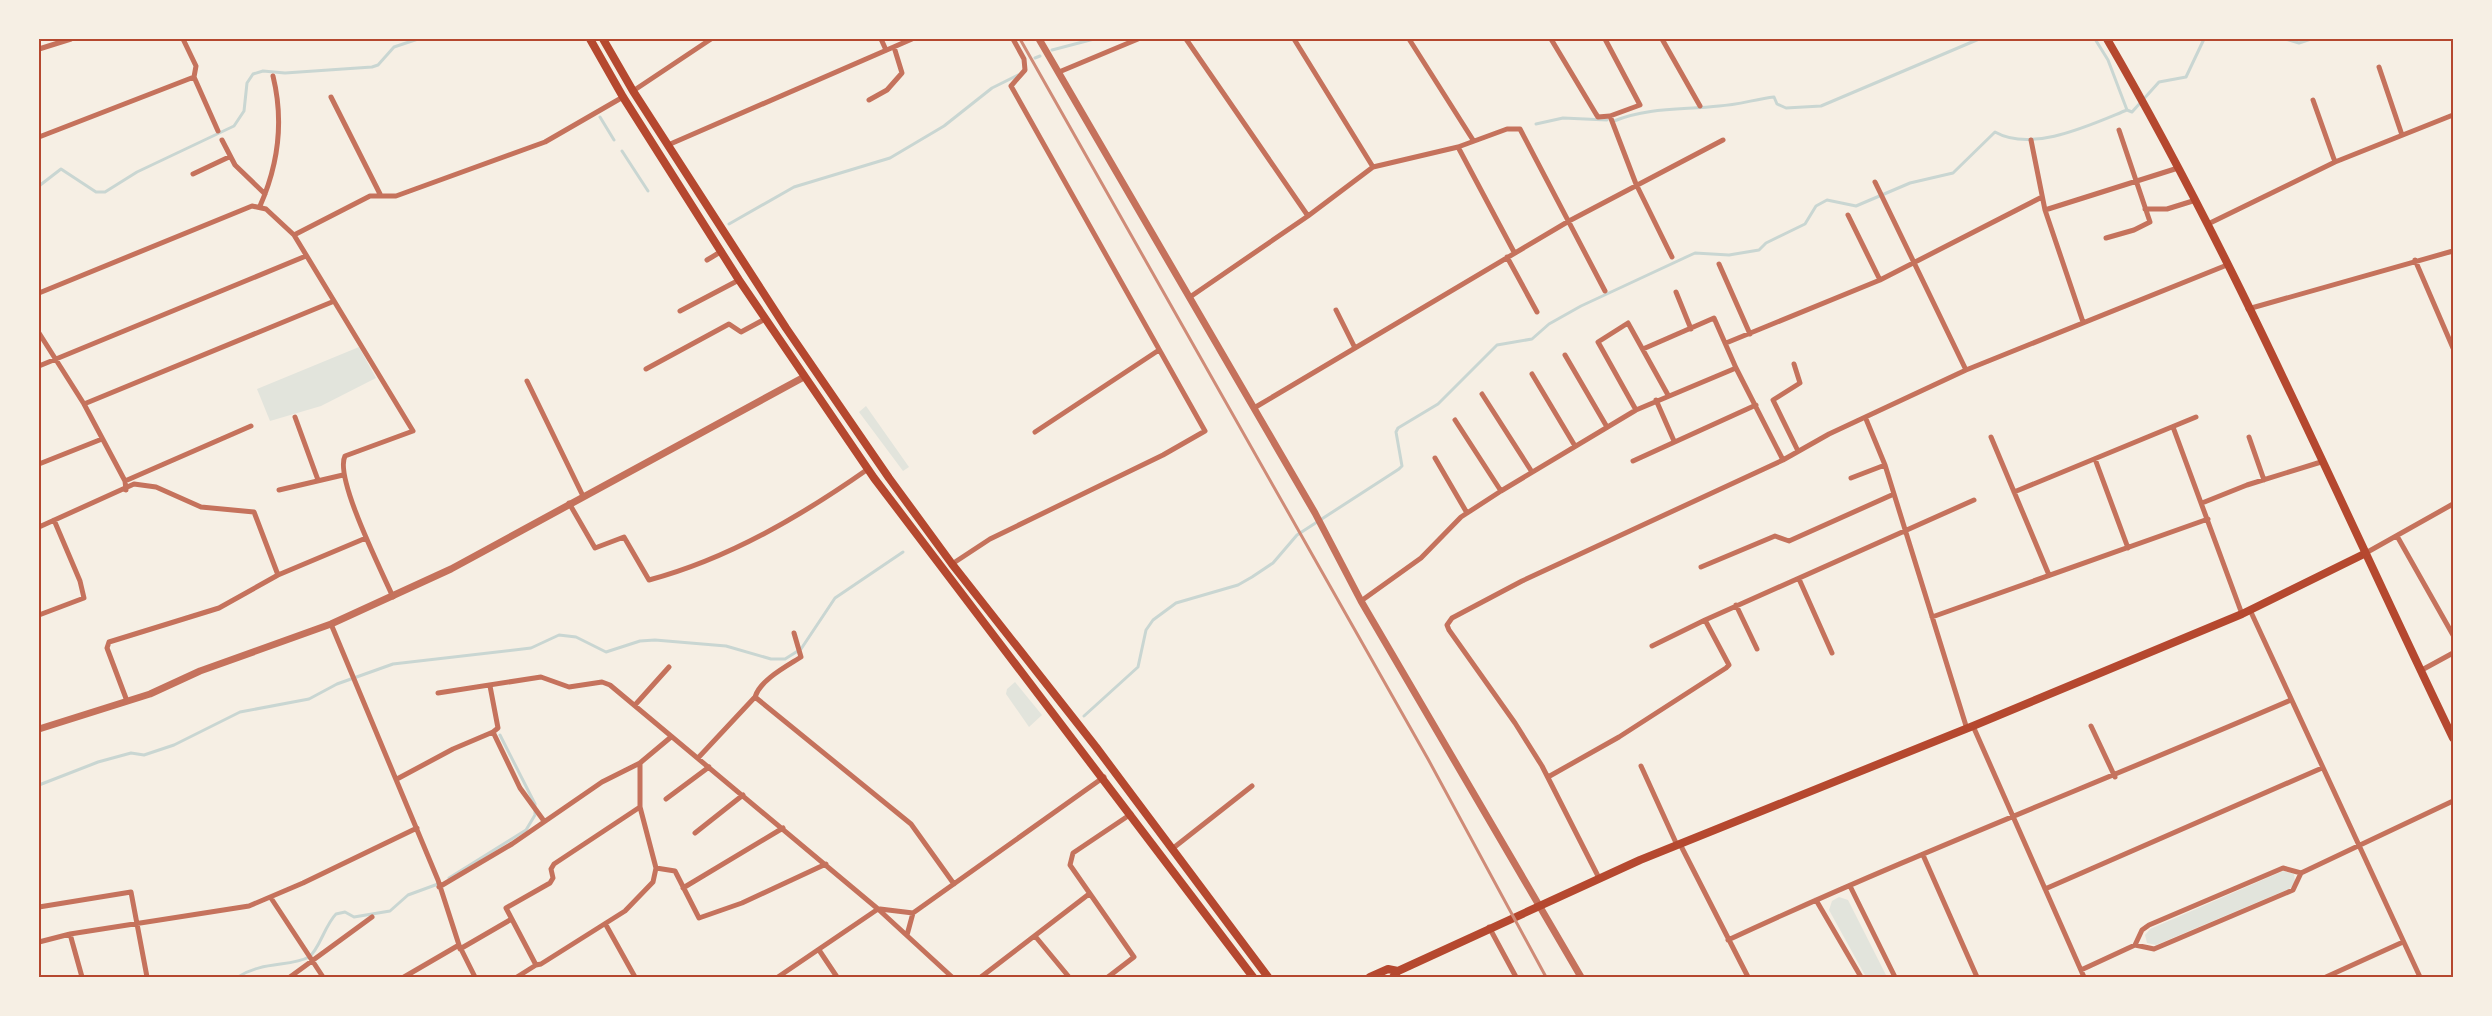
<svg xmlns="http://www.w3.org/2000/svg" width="2492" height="1016" font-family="Barlow,sans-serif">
<rect width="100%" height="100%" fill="#f6efe4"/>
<path fill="#e2e4dc" d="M359,347L376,378L321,406L270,421L257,389Z
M866,406L909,467L903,471L859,412Z
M1015,682L1042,715L1029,727L1006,694L1007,689Z
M2283,871L2294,874L2295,881L2291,888L2156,945L2147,943L2145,935L2150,929Z
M1839,897L1848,900L1887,977H1866L1829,910L1832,901Z"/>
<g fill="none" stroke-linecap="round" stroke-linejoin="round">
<path stroke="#c9d6d2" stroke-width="3" d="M2095,39L2108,60L2127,110
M2285,39L2299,43L2311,39
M1052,50L1094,39
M1035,58L1040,56
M600,117L614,140
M1614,121C1648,107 1683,110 1719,106C1738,105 1756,99 1774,97L1777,104L1786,108L1821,106L1979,39
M1536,124L1563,118L1607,120
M622,151L648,191
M39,186L61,169L96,192H105L137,172L234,126L244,111L247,83L253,74L263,71L285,73L372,67L378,65L394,47L418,39
M729,224L794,187L890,158L944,126L992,88L1018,75
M1084,716L1138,667L1146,630L1153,620L1176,603L1238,585L1252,577L1273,563L1297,535L1399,469L1402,466L1396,432L1398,428L1438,404L1497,345L1532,339L1549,324L1581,306L1695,253L1729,255L1759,250L1766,243L1805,224L1816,206L1827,200L1856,206L1910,183L1953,173L1995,132C2032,153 2090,125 2127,110L2132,112L2159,82L2186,77L2204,39
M39,785L98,762L131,753L144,755L174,745L240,712L309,699L337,684L393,664L531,648L559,635L576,637L606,652L640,641L655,640L726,646L771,659H785L801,649L835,598L903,552
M449,878L526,830L535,815V804L500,735
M238,977C262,961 291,967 309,957C319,950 325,925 336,914L345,912L354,917L390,911L408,895L438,884"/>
<path stroke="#c5725c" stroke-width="5" d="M183,39L196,66L194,77
M881,39L886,50
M1186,39L1308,216L1373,167L1294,39
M1409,39L1473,140
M1551,39L1596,114L1598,117L1610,116L1636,184L1672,257
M1605,39L1640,105L1610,116
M1662,39L1700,106
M39,49L71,39
M2379,67L2402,135
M1059,72L1138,39
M194,77L218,131
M633,91L711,39
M331,97L380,194
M869,100L887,90L902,73L894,47
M2313,100L2335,162
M39,137L194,77
M222,140L235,165L265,194
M2031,140L2045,210L2083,322
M668,145L912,39
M1458,147L1514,252
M1373,167L1458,147L1507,129H1520L1605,291
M193,174L229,157
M1875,182L1966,370
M260,206C279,163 284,121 273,76
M2145,209H2167L2196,200
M2045,210L2178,168
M1848,215L1880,280
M2208,224L2335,162L2453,115
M294,235L370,196H396L545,142L623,97
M2106,238L2134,230L2150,222L2119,130
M1507,257L1537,312
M707,260L722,251
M2415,260L2453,348
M1719,264L1750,334
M1676,292L1691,329
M39,293L252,206L266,209L294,235L413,431L345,456C334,477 382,572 393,597
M1190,297L1308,216
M2248,309L2453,251
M1336,310L1355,348
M680,311L739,280
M39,333L84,404L125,481L126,490
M1726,343L1880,280L2042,197
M1565,355L1607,427
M1794,364L1800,383L1773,400L1798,451
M39,366L306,256
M1736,368L1783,460
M646,369L729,324L741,332L765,319
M1532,374L1575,446
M527,381L583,496
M1482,394L1532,472
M1656,400L1674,441
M84,404L332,302
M1254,408L1569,221L1723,140
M1636,410L1598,342L1628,323L1668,395
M295,417L318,480
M1866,419L1885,465L1967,729
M1455,420L1501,491
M2173,427L2242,614
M1035,432L1159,350
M1991,437L2049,575
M2249,437L2264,480
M1435,458L1467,513
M2095,459L2128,548
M1633,461L1756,405
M39,464L102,439
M1851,478L1885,465
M125,481L251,426
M279,490L343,475
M2014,492L2196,417
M569,503L595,548L624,537L649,580C728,559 801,516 868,469
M2202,503L2247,485L2321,462
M39,527L134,484L156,487L201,507L254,512L278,575
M2397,536L2453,635
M2364,554L2453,504
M952,564L990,539L1163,455L1205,431L1011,86L1025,70L1024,59L1013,39
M1701,567L1775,536L1789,541L1894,494
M1799,579L1832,653
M1361,601L1421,558L1461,517L1501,491L1636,410L1736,368L1714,318L1643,349
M1736,605L1757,649
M2250,610L2420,977
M39,615L84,598L80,581L54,520
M1932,617L2208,519
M331,624L438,880L459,945L475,977
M1652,646L1705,620
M2420,671L2453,653
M490,686L498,728L493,732L520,788L544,821
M438,693L541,677L569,687L602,682L610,685L878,909L952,977
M755,697C760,680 787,666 801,657L794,633
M127,701L107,648L109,642L219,608L278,575L366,538
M635,705L669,667
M1973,726L2084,977
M2091,726L2115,777
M698,758L755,697L911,824L954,884
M1641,766L1677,845
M1548,777L1619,737L1726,668L1729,665L1705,620L1974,500
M397,779L453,749L493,732
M666,799L709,767
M640,807L554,864L551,869L553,878L550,883L506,908L536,965L541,964L625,911L653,882L656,868L640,807V763L671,737
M695,833L743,795
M1680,844L1748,977
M1172,849L1252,786
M1923,855L1977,977
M656,868L675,871L699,918L742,903L826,864
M1599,878L1542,766L1515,723L1449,630L1447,625L1452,618L1522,581L1783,460L1829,434L1966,370L2227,265
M1850,886L1895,977
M439,887L512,844L602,782L640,763
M683,888L783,828
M2045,889L2322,768
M271,898L323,977
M1816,900L1861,977
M39,907L131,892L147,977
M880,909L913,913
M606,925L635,977
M1489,927L1516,977
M70,934L82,977
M907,935L913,913L1104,777
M1035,936L1069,977
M1728,940C1913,854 2104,781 2291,700
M39,942L70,934L249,906L303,883L417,828
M2135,945L2154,949L2293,890L2301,873
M460,949L510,920
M819,950L837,977
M2081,970L2135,945L2142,930L2149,925L2283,868L2301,873L2453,801
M290,977L372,917
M404,977L459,945
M517,977L536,965
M778,977L878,909
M981,977L1089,894
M1108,977L1134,957L1070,865L1073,853L1131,814
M2326,977L2403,942"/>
<path stroke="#c5725c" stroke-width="7" d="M1039,39L1315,513L1361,601L1581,977
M39,729L150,694L200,671L331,624L451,569L804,377"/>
<path stroke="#b5482f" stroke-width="8" d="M590,39L623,97L739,280L874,478L1253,977
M603,39L633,91L786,328L889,478L952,564L1096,747L1268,977
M1370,977L1388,969L1398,971
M1393,977L1398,971L1640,860L1973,726L2242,614L2364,554"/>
<path stroke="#b5482f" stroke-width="8" d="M2107,39C2238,264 2340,504 2453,738"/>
<path stroke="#cf8b77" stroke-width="3" d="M1020,39L1428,759L1546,977"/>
</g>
<rect width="2492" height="1016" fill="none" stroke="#f6efe4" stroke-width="81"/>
<rect x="40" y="40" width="2412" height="936" fill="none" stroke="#b5482f" stroke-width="2"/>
</svg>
